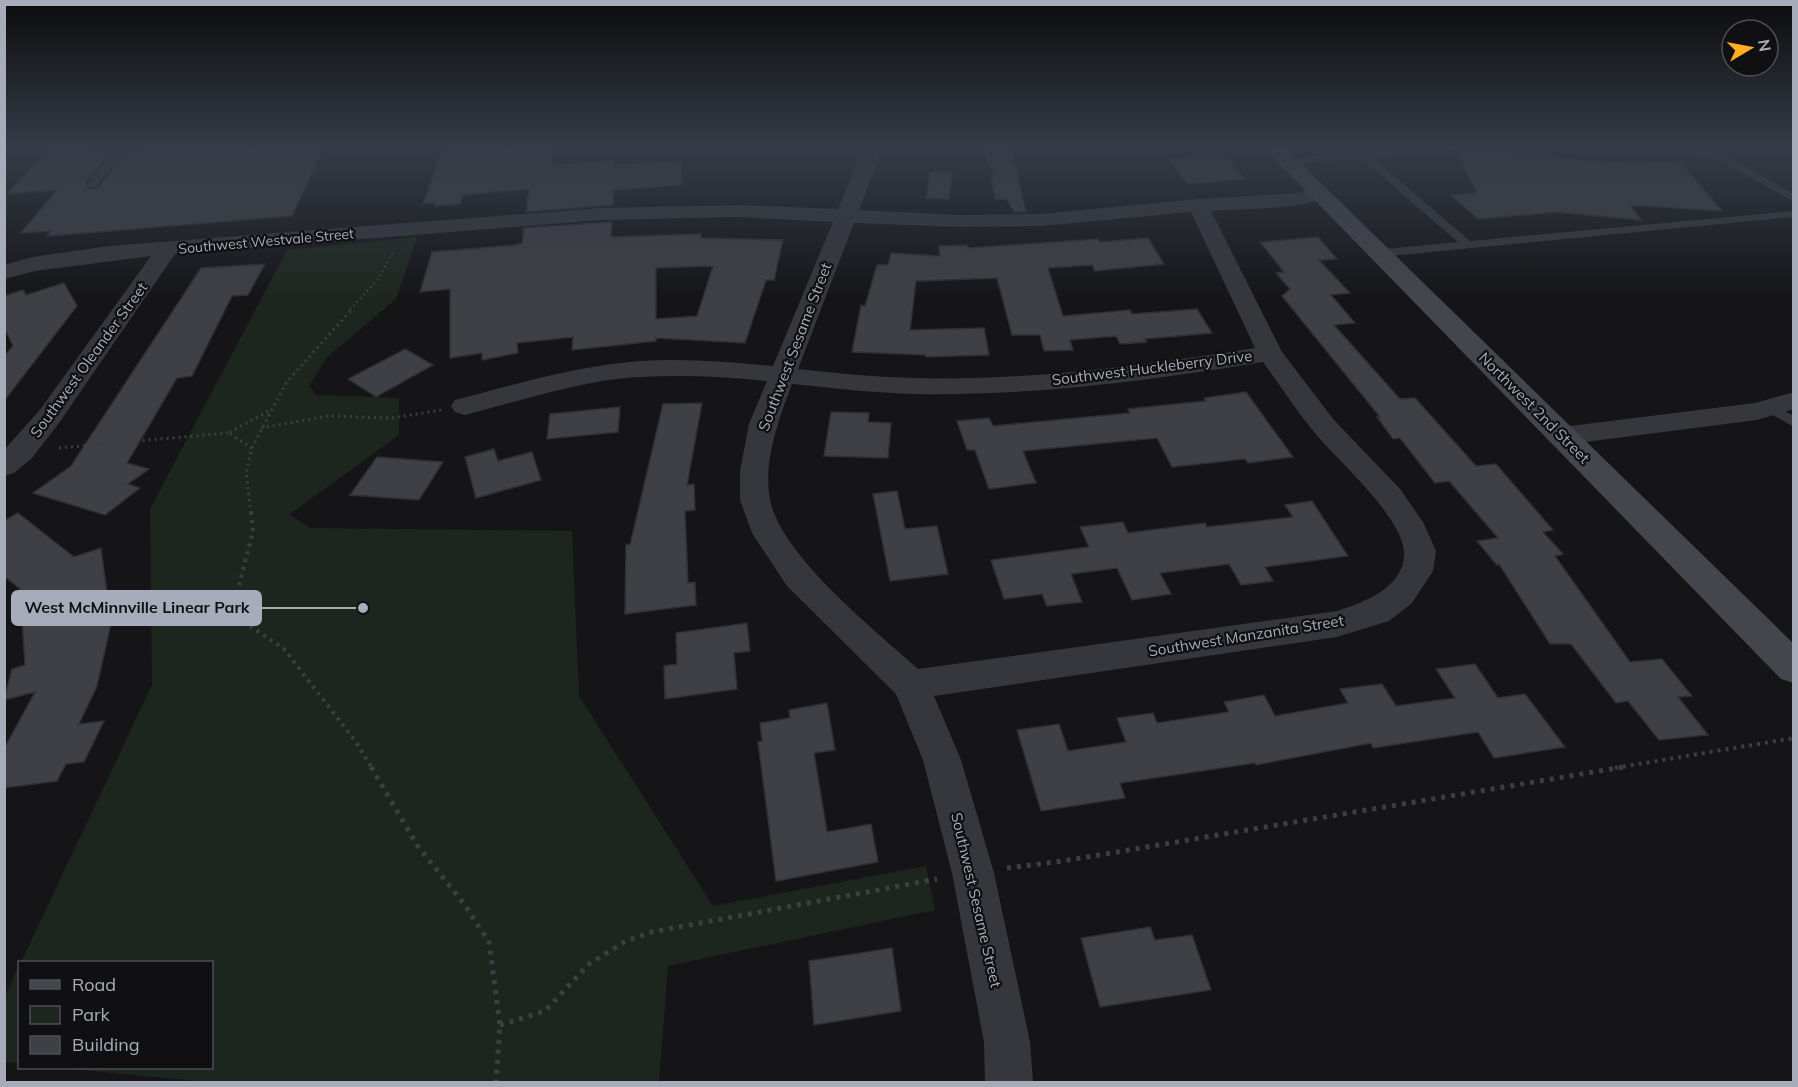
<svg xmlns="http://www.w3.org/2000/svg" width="1798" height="1087" font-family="Mulish,sans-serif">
<rect width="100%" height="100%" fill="#151517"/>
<path fill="#212124" d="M734,148H1101L894,161H763Z"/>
<path fill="#1d261e" d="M417,237L396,299L326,358L309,386L316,395L399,398V435L290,514L310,528L572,531L579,696L713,906L926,866L935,910L668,966L659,1082H207L61,1068H212V962H21L152,685L150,509L287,250Z
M19,965V1063L4,1062L5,997Z"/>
<path fill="#3f4045" stroke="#2f2f34" stroke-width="1.5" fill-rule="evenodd" d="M49,148H91L86,153L111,152L86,182L88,189L98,188L128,150L159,148H324L292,216L47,236L51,231L21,233L57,190L7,194Z
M443,148H551L552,165H555L613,160V165L681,161L682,185L614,190L613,205L526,212L529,189L463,195L460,204L435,206V203L423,204Z
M980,148H1011L1026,212H1014L1007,199H995L991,175H995Z
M1455,150L1485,152L1512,150L1520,156L1646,164L1643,161L1681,163L1722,211L1630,205L1641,220L1558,212L1478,219L1451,195L1477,193Z
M1225,155L1245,179L1188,184L1168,160Z
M930,172L952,173L949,199L926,198Z
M612,222L611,237L701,234V238L783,240L774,280H766L745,343L656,338V341L572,350L573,337L517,343L518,353L482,360V353L450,358V289L420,292L432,252L516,245L522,243L524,228ZM713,266L697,316L656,319V268Z
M1318,237L1337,259L1319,260L1350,293L1331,295L1355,323L1334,325L1400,399L1415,398L1476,466L1496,464L1553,530L1543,532L1563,554L1555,556L1630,662L1662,659L1692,696L1678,697L1708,735L1659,740L1628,701L1616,703L1571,644H1550L1499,564L1497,565L1477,541L1498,538L1449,481L1435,483L1400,438L1393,439L1377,417H1380L1282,296L1290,289L1276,273L1284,272L1260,242Z
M1148,238L1164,264L1095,271L1092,265L1048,268L1063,316L1130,310L1132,314L1197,309L1212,333L1145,339L1147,342L1120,344L1116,336L1070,340L1073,350L1044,351L1040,335H1012L997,278L920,281H916L910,330L984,328L989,355L926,357V355L852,352L861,305L865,306L877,265H888L891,253L940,256L939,246L968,245V248L1098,239L1100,242Z
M265,264L248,295L232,296L192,376L177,378L127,463L149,469L128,484L140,488L105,515L33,493L71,466L201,268Z
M64,283L77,306L4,401V356L13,346L4,327V296L23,290L26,295Z
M405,349L433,365L376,397L348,379Z
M1246,392L1293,457L1248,463L1245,459L1172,467L1157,438L1023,451L1036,483L989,489L975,450H967L957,421L989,418L993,426L1130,413L1128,409L1206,401L1204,398Z
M702,403L687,485L694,484L695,510L685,511L688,583L695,582L696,605L625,614L626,544L630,545L663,404Z
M620,407L618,432L547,439L550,414Z
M831,412L869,413L868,422L891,423L888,458L824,456Z
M494,449L498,461L532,452L541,480L476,498L465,457Z
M377,457L443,462L419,500L350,495Z
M897,491L905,529L937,526L948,574L890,581L873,494Z
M1312,501L1348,556L1265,567L1273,581L1241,585L1229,564L1160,573L1171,594L1132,600L1117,568L1071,574L1082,602L1047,606L1042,594L1004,599L991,560L1089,547L1080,527L1123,522L1128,533L1205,523L1207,527L1293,517L1285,505Z
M18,513L74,557L101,548L111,624L97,686L79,724L104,721L84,762L66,764L57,781L4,788V749L35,692L4,700L12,669L25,665L20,589L4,576V521Z
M747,623L750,651L734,653L737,689L665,699L664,666L677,664L676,633Z
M1475,664L1498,698L1525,694L1565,747L1494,758L1478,732L1373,748L1371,743L1256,765L1255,763L1120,783L1125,798L1041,811L1017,730L1059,724L1068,751L1126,742L1117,718L1153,713L1157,723L1229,712L1224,702L1264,695L1275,716L1348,703L1340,689L1382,684L1396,706L1455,698L1436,669Z
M827,703L835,750L814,753L827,832L871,824L878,862L776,881L758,742L762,741L760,723L790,718L789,710Z
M1150,927L1155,940L1192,935L1211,990L1100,1007L1081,938Z
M892,948L901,1011L814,1025L809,961Z"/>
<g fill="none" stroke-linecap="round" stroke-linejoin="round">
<path stroke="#3c3e44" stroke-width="2" stroke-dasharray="2 3" stroke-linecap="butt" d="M350,310L379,278L394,250"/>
<path stroke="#3c3e44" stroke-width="3" stroke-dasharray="2 4" stroke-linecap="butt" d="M261,428L328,416L392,418L441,410
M59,448L228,433
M252,448L228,433L269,411
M251,513L246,472L252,448L286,383L352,309"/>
<path stroke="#3c3e44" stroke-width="4" stroke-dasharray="3 5" stroke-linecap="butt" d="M251,512L253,531L236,597L247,624L284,649L356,742L372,768
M1615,768L1794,738"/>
<path stroke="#3c3e44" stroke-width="5" stroke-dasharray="4 6" stroke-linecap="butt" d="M371,767L417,845L464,904L489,942L500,1025L496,1082
M1007,868L1063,861L1623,767
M500,1025L545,1011L589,964L626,941L652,932L937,879"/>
<path fill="#36373d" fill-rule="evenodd" d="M117,148H127L96,187H88V183Z
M869,148H879L873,159L869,160L864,157Z
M1359,148L1366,152L1416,148H1454L1449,151L1373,158L1470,241L1794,211V217L1379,257L1375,256V250L1458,242L1362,159L1288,165L1283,162L1288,159L1355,153V149Z
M1640,148H1675L1722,153L1794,194V202L1716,158L1645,151Z
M1771,404L1794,416V427L1766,411L1764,408L1766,405Z"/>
<path fill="#36373d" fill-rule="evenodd" d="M869,151L876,153L879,157L859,210L961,215L1041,214L1198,199L1299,193L1319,187L1326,189L1329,193C1318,210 1234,209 1211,211L1282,352L1334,420L1400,489L1423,522L1436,551L1433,571L1412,603L1389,621L1337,637L934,696L961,760L994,873L1030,1042L1033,1082H985L984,1042L952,873L923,760L896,694L787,586L752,533L740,500V471L749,424L767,381C717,376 666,374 616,379C565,386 515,402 465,415L455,412L451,406L455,400C516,384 577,366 640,361C684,358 729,362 773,366L833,222L740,217L601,220L175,254L59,423L32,458L14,473L4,476V450L39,411L151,256L35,271L4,279V265L33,257L109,246L601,208L740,205L838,209L859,157L862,153ZM1191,212L1255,348C1142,366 1027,381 912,378C874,377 836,373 798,369L854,223L961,227L1041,226ZM1263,362C1280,385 1296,410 1314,432C1337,460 1402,516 1404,552C1406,587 1363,603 1337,611L918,669C876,631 780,555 770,499C763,461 779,419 792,384C833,388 874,393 915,394C1032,396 1148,381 1263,362Z
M1794,392V409L1757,420L1562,445L1552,442L1548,436L1552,430L1562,427L1755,403Z"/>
<path fill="#44464d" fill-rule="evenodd" d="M1264,148H1285L1794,644V683L1781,679Z"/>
</g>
<linearGradient id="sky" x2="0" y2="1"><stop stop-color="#0c0c0d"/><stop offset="0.49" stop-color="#353b47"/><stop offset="1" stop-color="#353b47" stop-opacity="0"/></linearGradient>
<rect width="1798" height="300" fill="url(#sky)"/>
<g text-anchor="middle" stroke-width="4.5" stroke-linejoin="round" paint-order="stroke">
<g font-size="14" fill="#a6acb9" stroke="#101012">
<text transform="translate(266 241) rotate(-5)" y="5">Southwest Westvale Street</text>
</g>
<g font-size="15" fill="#a6acb9" stroke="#101012">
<text transform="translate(795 347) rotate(-69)" y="5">Southwest Sesame Street</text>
<text transform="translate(89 360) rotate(-54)" y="5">Southwest Oleander Street</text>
<text transform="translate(1152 368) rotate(-7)" y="5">Southwest Huckleberry Drive</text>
<text transform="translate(1534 408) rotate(45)" y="5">Northwest 2nd Street</text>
<text transform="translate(1246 636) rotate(-9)" y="5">Southwest Manzanita Street</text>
<text transform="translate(976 900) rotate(77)" y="5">Southwest Sesame Street</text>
</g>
</g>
<path fill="none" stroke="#a6acb9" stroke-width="2" d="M363 608L261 608"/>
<circle fill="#a6acb9" stroke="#101012" stroke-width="2" cx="363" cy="608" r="6"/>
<rect fill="#a6acb9" stroke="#a6acb9" stroke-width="2" x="12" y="591" width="249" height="34" rx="6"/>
<g font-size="16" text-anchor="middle" font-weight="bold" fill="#111">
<text x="137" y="613">West McMinnville Linear Park</text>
</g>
<rect width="1798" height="1087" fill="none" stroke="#a6acb9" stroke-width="12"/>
<rect x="18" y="961" width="195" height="108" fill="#101012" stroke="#4c4e55" stroke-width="1.5"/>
<rect x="30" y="980" width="30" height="9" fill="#44464d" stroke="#4c4e55" stroke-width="1.5"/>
<text x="72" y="991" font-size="18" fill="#a6acb9">Road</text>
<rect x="30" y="1006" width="30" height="18" fill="#1d261e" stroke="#4c4e55" stroke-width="1.5"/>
<text x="72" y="1021" font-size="18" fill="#a6acb9">Park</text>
<rect x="30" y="1036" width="30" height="18" fill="#3f4045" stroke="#4c4e55" stroke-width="1.5"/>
<text x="72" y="1051" font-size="18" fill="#a6acb9">Building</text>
<g transform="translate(1750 48) rotate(80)"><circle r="28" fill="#101012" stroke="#4c4e55" stroke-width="1.5"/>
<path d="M0-4.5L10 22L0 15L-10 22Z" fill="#ffaf26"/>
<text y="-9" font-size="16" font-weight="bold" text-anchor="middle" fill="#a6acb9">N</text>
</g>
</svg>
